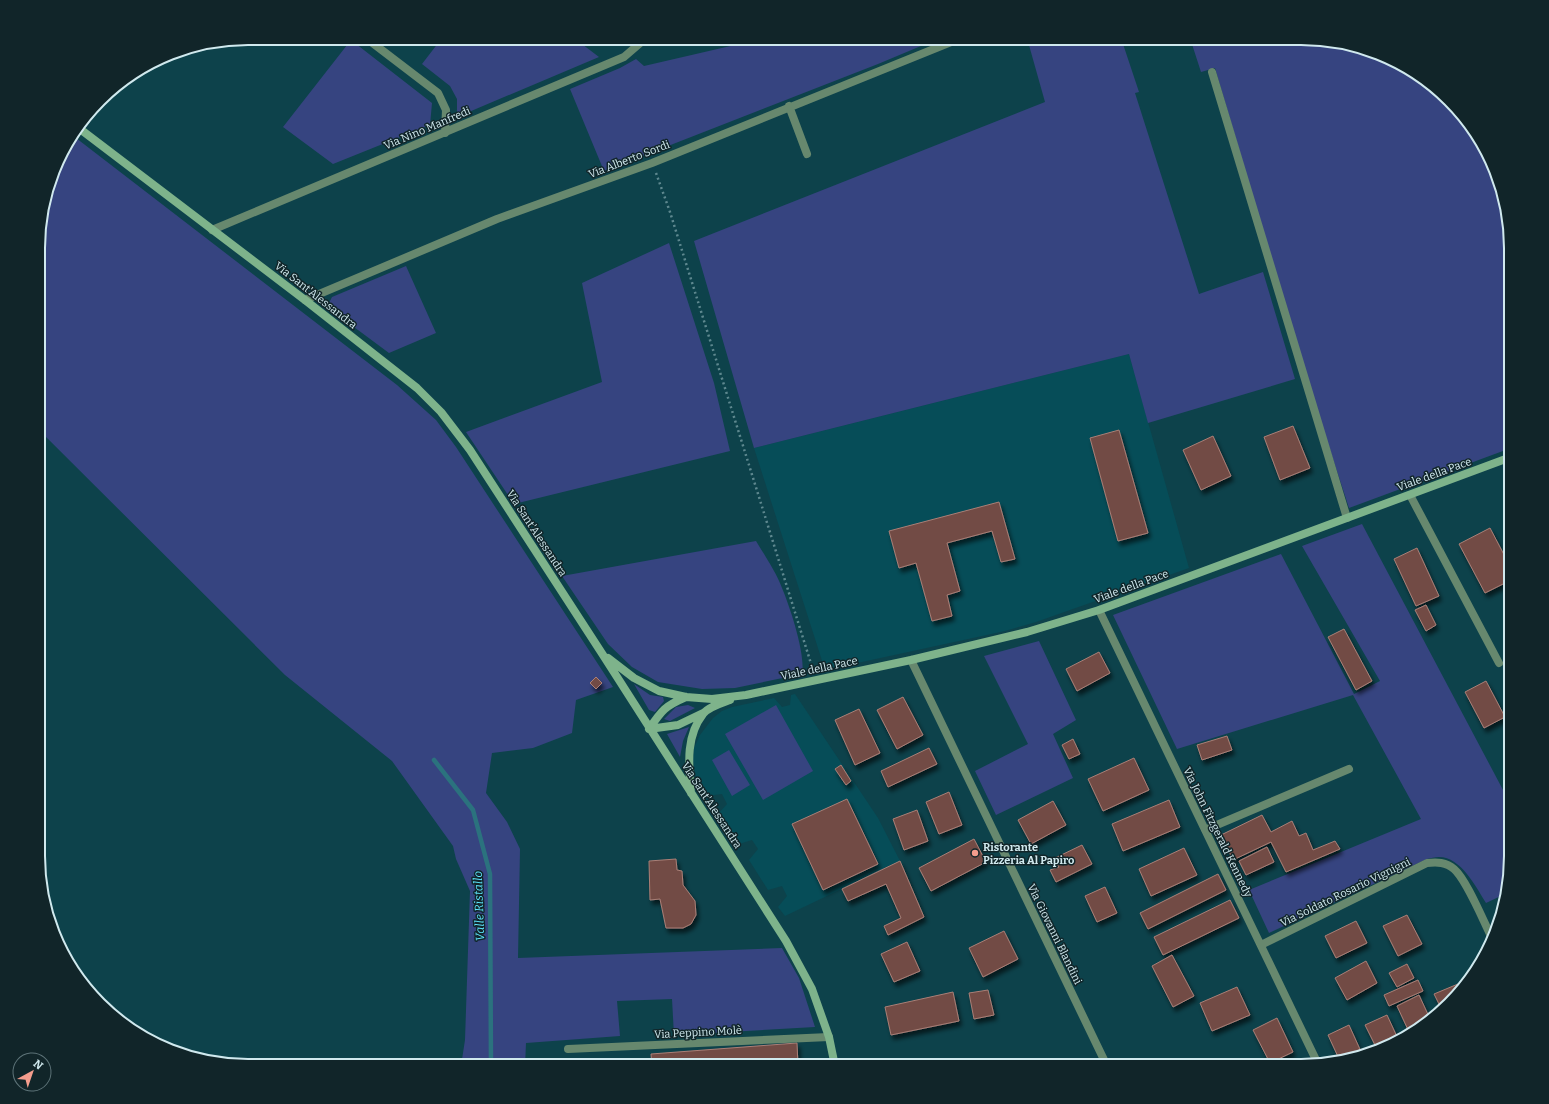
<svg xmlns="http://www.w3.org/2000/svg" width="1549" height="1104" font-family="Bitter,serif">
<defs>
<filter id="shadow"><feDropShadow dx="2.5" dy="4.5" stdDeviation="2" flood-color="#0009"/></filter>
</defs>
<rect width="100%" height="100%" fill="#0d424b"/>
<path fill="#064d58" d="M1129,354L1189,568L1036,622L1005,631L825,670L754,448Z
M795,694L878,818L900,861L785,916L778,907L787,896L782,886L768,890L749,860L758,849L752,840L739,844L719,813L727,804L722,794L706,796L701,789L696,776L693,760L694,748L700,735L713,718L722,711L732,707L774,698L782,707L790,705L791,695Z"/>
<path fill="#364480" d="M442,38H574L599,57L457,117V99L450,86L422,64Z
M765,38H940L878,64L604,171L570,89L620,68L636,59L644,66Z
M1027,38H1121L1139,92L1135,93L1199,294L1263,272L1295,379L1148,423L1129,354L754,448L694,241L1045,102Z
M1190,38H1315L1369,49L1429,81L1459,110L1489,155L1511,234V448L1349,508L1306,376L1215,68L1201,72Z
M351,40L432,103L430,125L333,164L283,127Z
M76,138L397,385L436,420L456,447L613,687L576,700L572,733L533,748L492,753L486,793L507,822L520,849L518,958L782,948L799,978L815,1027L674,1035L672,999L617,1001L620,1036L526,1043L525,1066H461L465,1040L470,891L456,859L453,846L392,761L285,675L40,431V221L60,155L71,140Z
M669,243L714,383L730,451L514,504L466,432L602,382L582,283Z
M406,266L436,333L389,353L327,307L332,297Z
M1362,524L1511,805V870L1505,894L1486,903C1476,887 1461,857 1439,857C1435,857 1431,858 1427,859L1269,933L1249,890L1421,819L1353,695L1177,749L1113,615L1281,554L1354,694L1380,681L1302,546Z
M756,541C765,556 776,572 782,588C790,607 806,655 802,674L735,688L702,689L658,682L632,667L608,644L562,576Z
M1039,641L1076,720L1053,734L1073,778L996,815L975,771L1028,744L984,656Z
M634,684L650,695L663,697L664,701L655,712L649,710Z
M688,705L695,708L670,721L664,719L676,707Z
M776,705L813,771L763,800L725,734Z
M689,727L683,741L680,757L667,734Z
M729,750L750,785L732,796L712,760Z"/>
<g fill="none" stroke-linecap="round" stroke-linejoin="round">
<path stroke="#2b727e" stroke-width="4.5" d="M434,760L473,810L490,874L491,1066"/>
</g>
<path fill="#724b44" stroke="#aa7f77" filter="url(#shadow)" d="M1293,426L1310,468L1280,480L1264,437Z
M1119,430L1148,533L1118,541L1090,438Z
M1213,436L1231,476L1201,490L1183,450Z
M999,502L1015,559L1001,562L992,531L947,543L960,591L947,595L952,616L932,621L916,563L899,568L889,531Z
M1490,528L1511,568V580L1485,593L1459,544Z
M1417,548L1439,596L1416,606L1394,559Z
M1426,605L1436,625L1426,631L1415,610Z
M1344,629L1372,681L1356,690L1328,637Z
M1099,652L1110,673L1077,691L1066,669Z
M596,677L602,683L596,689L590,683Z
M1486,681L1505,717L1484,728L1465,692Z
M903,697L923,735L897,749L877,710Z
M859,709L880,753L855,765L835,720Z
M1227,736L1232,750L1202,760L1197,745Z
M1073,739L1080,754L1069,759L1062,745Z
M929,748L937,764L888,787L881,771Z
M1134,758L1149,790L1103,811L1088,779Z
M841,765L851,781L846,785L835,769Z
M949,792L962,825L939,834L926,802Z
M847,799L878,864L823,890L792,824Z
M1169,800L1180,827L1123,851L1112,824Z
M1053,801L1066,825L1031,844L1018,820Z
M917,810L928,841L904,850L893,819Z
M1262,815L1271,832L1292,821L1299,836L1306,833L1313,850L1335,841L1340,849L1286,872L1271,842L1233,860L1221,835Z
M974,839L986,862L931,891L919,868Z
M1082,845L1092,864L1056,882L1050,870L1059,867L1053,859Z
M1267,847L1274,862L1246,875L1239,861Z
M1184,848L1197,875L1151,896L1139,869Z
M676,859L677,870L682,871L683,885L695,901L696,915L691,924L683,928H666L660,899L650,900L649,861Z
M900,861L924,917L888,935L884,926L901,918L886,884L848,901L842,889Z
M1218,874L1226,890L1148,929L1140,913Z
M1105,887L1117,913L1097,922L1085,896Z
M1230,900L1239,918L1163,955L1154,937Z
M1407,915L1422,944L1398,956L1383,926Z
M1356,921L1367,943L1336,958L1325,936Z
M1004,931L1018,959L983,977L969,948Z
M907,942L920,971L894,982L881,954Z
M1172,955L1194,996L1173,1007L1152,966Z
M1366,961L1377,983L1347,1000L1335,978Z
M1407,964L1414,978L1397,987L1389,973Z
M1418,980L1423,991L1389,1006L1384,995Z
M1458,984L1461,990L1442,1010L1434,994Z
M1237,987L1250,1015L1212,1031L1200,1003Z
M988,990L994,1015L974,1019L969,993Z
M953,992L959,1021L891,1035L885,1007Z
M1419,995L1431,1021L1410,1034L1397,1006Z
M1387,1015L1399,1041L1378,1051L1365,1025Z
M1277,1018L1293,1052L1270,1063L1253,1030Z
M1349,1025L1363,1056L1355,1059L1340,1061L1328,1035Z
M797,1043L798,1066H652L651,1054Z"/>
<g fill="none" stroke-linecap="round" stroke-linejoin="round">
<path stroke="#5e888f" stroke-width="2.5" stroke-dasharray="2 3" stroke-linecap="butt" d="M656,173L670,212L813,670"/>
<path stroke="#67886e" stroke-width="8" d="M1212,72L1347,518
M1410,495L1499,663"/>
<path stroke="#67886e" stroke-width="8" d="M366,38L438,93L446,110L445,133
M789,106L807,154
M212,230L624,57L646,38
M305,300L497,219L652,163L961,38
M1099,610L1318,1064
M911,660L1107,1066
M1205,830L1349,769
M1261,945L1427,863C1437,862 1446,862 1454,869C1467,880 1484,923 1493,940
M568,1049L829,1037"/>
<path stroke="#7eb38b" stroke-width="8" d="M80,129L305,300L417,388L441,412L470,450L603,655L786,941L812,989L829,1037L835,1066
M608,658L634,678L659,691L686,697L712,699L746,695L911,660L1027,632L1099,610L1511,457
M649,729L678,725L703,713
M649,729C662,710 665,706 686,697
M691,793C689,767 685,737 703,714C708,707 722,703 730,700"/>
</g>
<circle fill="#f49d8d" stroke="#112529" stroke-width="1.5" cx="975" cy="853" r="4"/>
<g text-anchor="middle" stroke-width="3" stroke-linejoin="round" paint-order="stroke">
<g font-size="11" fill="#d0e9ee" stroke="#112529">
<text transform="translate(427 128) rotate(-23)" y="4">Via Nino Manfredi</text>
<text transform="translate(629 159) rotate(-21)" y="4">Via Alberto Sordi</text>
<text transform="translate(316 295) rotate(38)" y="4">Via Sant'Alessandra</text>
<text transform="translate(1434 474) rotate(-20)" y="4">Viale della Pace</text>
<text transform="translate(537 533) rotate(57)" y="4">Via Sant'Alessandra</text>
<text transform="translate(1131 586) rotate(-20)" y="4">Viale della Pace</text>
<text transform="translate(819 668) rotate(-12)" y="4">Viale della Pace</text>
<text transform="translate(712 805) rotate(57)" y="4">Via Sant'Alessandra</text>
<text transform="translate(1218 832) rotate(64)" y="4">Via John Fitzgerald Kennedy</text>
<text transform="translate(1345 892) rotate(-26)" y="4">Via Soldato Rosario Vignigni</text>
<text transform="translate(1055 934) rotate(64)" y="4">Via Giovanni Blandini</text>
<text transform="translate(698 1032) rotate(-3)" y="4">Via Peppino Molè</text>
</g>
<g font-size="11" font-weight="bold" fill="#d0e9ee" stroke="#112529" text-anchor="start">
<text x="983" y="851">Ristorante<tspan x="983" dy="13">Pizzeria Al Papiro</tspan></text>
</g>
<g font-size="12" font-style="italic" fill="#5ce2fa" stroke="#112529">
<text transform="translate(479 906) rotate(-92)" y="4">Valle Ristallo</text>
</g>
</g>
<path d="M0 0H1549V1104H0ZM248 45H1301A203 203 0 0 1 1504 248V856A203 203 0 0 1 1301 1059H248A203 203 0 0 1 45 856V248A203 203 0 0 1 248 45Z" fill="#112529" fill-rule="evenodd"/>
<path fill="none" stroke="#d0e9ee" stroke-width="2" d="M248 45H1301A203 203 0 0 1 1504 248V856A203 203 0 0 1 1301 1059H248A203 203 0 0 1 45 856V248A203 203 0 0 1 248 45Z"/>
<g transform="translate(32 1072) rotate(40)"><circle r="19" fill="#112529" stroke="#5d7378"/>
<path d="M0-3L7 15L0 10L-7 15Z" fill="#f49d8d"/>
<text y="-6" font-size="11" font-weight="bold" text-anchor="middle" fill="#d0e9ee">N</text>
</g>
</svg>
